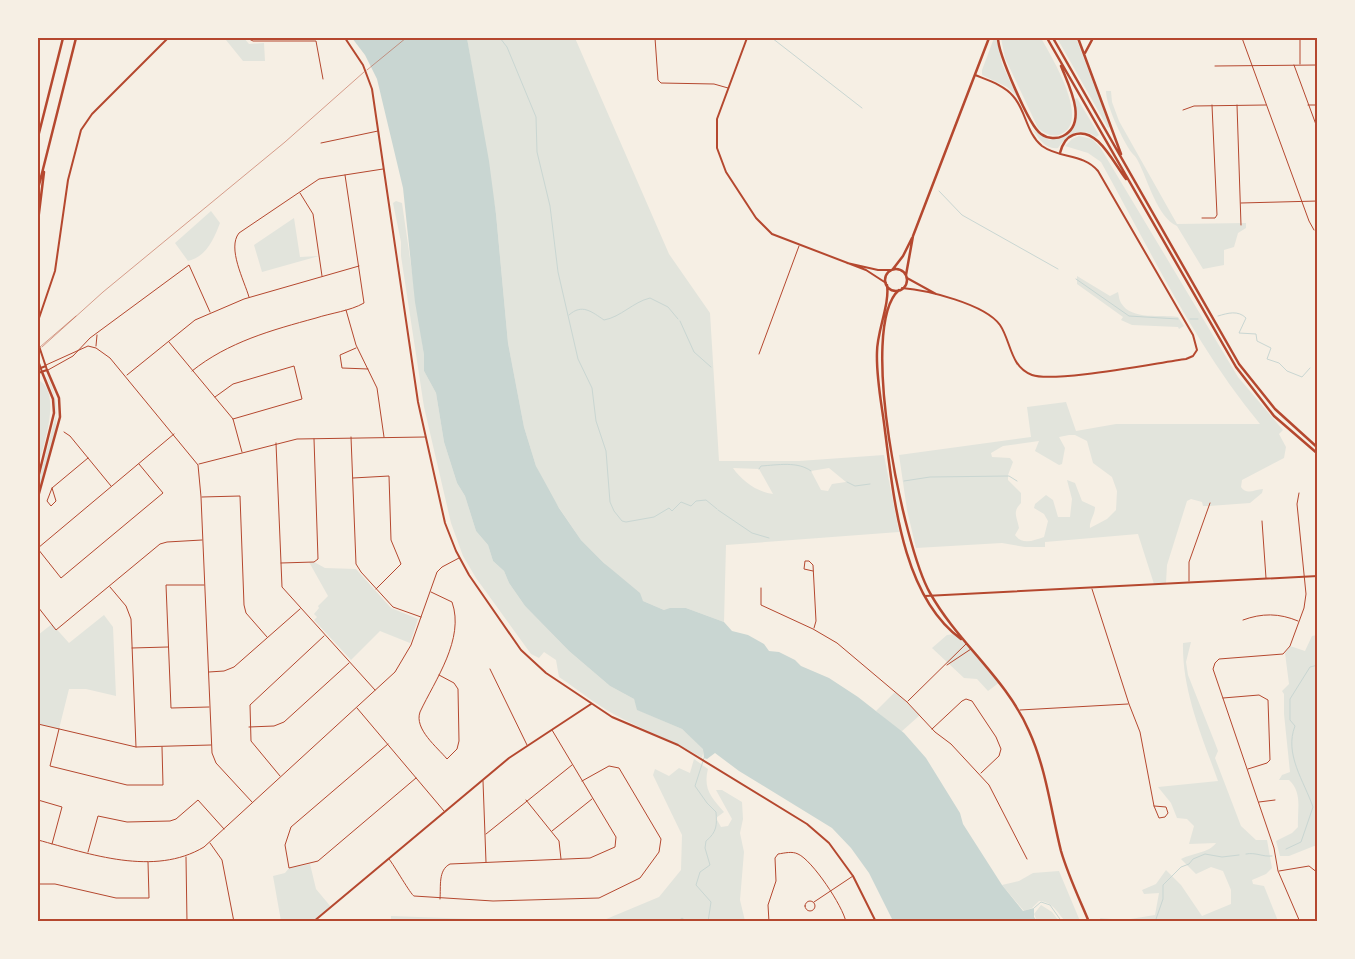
<svg xmlns="http://www.w3.org/2000/svg" width="1355" height="959" font-family="'Titillium Web',sans-serif">
<rect width="100%" height="100%" fill="#f6efe4"/>
<path fill="#e2e4dc" fill-rule="evenodd" d="M230,38H244L249,44L264,43L265,61H243L226,40Z
M467,38H575L669,254L710,313L719,461H799L884,455L899,532L726,545L724,622L686,608L664,610L643,601L581,540L549,493L536,466L524,427L508,343L496,214ZM733,468L759,469L773,494C757,492 742,481 733,468ZM829,468L846,482L832,484L828,491L821,490L811,471Z
M994,38H997L1002,64L1017,96L1007,87L982,75V70Z
M1001,38H1041C1051,56 1093,124 1059,135C1051,137 1044,133 1038,128L1005,58Z
M1057,38H1076L1110,127L1108,128Z
M1106,91H1111L1112,102L1119,121L1177,224L1246,223V228L1238,233L1234,247L1224,250V265L1203,269L1177,226C1157,217 1148,180 1138,161C1136,156 1131,153 1129,149C1121,136 1106,105 1106,91Z
M1077,98L1099,135L1096,137C1080,126 1068,134 1058,148C1046,150 1039,139 1033,130L1049,140L1066,136L1076,123L1075,99Z
M1079,136L1092,139L1100,147L1238,377L1283,430L1279,434L1286,447L1284,458L1242,480L1241,487C1247,496 1255,489 1263,489L1262,493L1250,503L1209,506H1203L1202,502L1191,499L1187,501L1167,565L1166,583L1154,584L1138,534L1045,542V547H1025L1002,543L916,548L907,510L899,455L1031,437L1027,407L1066,402L1076,431L1116,424H1260C1196,347 1150,250 1101,162L1088,153L1065,146L1072,139ZM1069,435H1075L1087,441L1093,463L1112,477L1117,491L1116,510L1107,519L1090,528C1089,521 1095,515 1095,507L1082,501L1075,483L1067,480L1072,499L1070,517H1058L1053,500L1046,495L1035,504L1034,508L1044,514L1048,521L1044,537C1034,540 1023,546 1015,535L1019,528C1017,517 1012,512 1021,503V493L1008,480V475L1013,462L1010,458L992,457L991,453L1003,446L1039,441L1035,451L1059,465L1062,464L1065,448L1059,437Z
M396,201L402,203L424,355V371L436,393L444,442L457,483L465,496L476,531L488,545L493,561L504,571L509,583L525,606L569,651L610,686L634,699L638,710L682,729L704,749L702,758C677,742 650,733 623,719C600,708 580,691 559,677L556,660L544,652L539,658L531,654L476,578L463,556L451,523L424,407L401,256V242L393,203Z
M211,211L220,223C214,239 206,257 188,261L175,243Z
M294,218L300,257L319,256L262,272L254,245Z
M1077,276L1110,296L1118,292C1119,296 1119,300 1121,303C1132,321 1161,314 1178,317L1184,326L1179,329L1178,327L1132,325L1121,320L1123,317L1077,284Z
M46,375C69,411 49,455 38,493V484L56,415L54,396Z
M38,380C63,391 43,447 38,466Z
M309,562H314L325,568L356,569L391,608L418,619L410,643L380,631L351,660L314,620L317,617L314,614L319,608L318,606L328,596Z
M104,615L113,627L116,696L86,689H69L59,729L38,724V635L52,624L69,643Z
M954,634L965,641L1000,682L988,691L977,679L964,678L932,648L947,635Z
M1317,635V847L1314,846L1289,856H1280L1276,841L1292,833L1298,827C1297,810 1303,793 1289,780H1279L1282,775L1290,772L1284,714V694L1282,691L1289,684L1285,653L1290,646L1305,651L1312,636Z
M1191,642L1186,662L1188,675L1215,743L1218,751L1215,758L1241,826L1256,840H1267L1272,868L1266,874L1252,880L1253,884L1264,886L1278,921H1101L1100,918L1124,920L1155,915L1159,893L1144,894L1142,890L1156,884L1166,870L1181,885L1202,916L1231,904V890L1223,871L1211,867L1196,874L1181,859C1192,853 1209,853 1216,843L1189,844L1194,826L1187,819L1177,818L1171,803L1158,787L1218,781C1202,736 1182,691 1183,643Z
M895,692L920,715L901,732L876,711Z
M694,759L708,769C703,789 711,797 724,812L716,818L721,827L728,826L732,819L716,790H722L742,802L743,819L740,833L744,852L740,900L745,921H391V916L500,920H604L659,897L681,870L682,835L653,775L655,769L669,776L679,768L690,773Z
M310,864L316,889L331,907L313,921H281L273,876L285,873L289,868Z
M1059,871L1080,921H1065C1057,912 1053,902 1039,901L1032,908L1024,911L1002,885L1019,881L1033,873Z
M1041,905L1052,912L1059,921H1037L1034,914Z"/>
<path fill="#c9d6d2" d="M352,38H467L489,161L496,214L508,343L524,427L536,466L559,508L581,540L604,563L640,593L643,601L664,610L670,608H686L724,622L732,631L748,635L764,644L769,651L779,652L795,660L801,666L829,678L858,697L904,733L926,758L960,813L963,824L1002,885L1023,911L1034,908V917L1037,921H893L869,873L851,848L832,828L739,771L715,753L707,759L704,758L703,749L682,729L637,710L634,699L610,686L569,651L525,606L509,583L504,571L493,561L488,545L476,531L465,496L457,483L444,442L436,393L424,371V355L415,302L403,188L377,79L365,55Z"/>
<g fill="none" stroke-linecap="round" stroke-linejoin="round">
<path stroke="#c9d6d2" stroke-width="1" d="M500,38L507,47L536,117L537,152L550,206L558,272L578,359L592,388L596,421L606,451L610,502L614,511L622,521L626,522L654,517L669,508L672,511L681,502L691,506L696,501L706,500L717,509
M772,38L862,108
M939,191L962,215L1058,269
M1076,279L1129,316L1178,319
M569,315C582,303 592,312 604,320C621,317 633,302 650,298L668,307L678,319
M1218,316C1228,313 1238,310 1246,318L1239,333L1256,334L1257,341L1271,348L1267,359L1279,363L1287,371L1302,377L1310,368
M1190,319H1198
M680,321L694,352L711,367
M759,469L761,466C777,465 798,461 811,471
M904,481L930,477L1009,476L1017,481
M847,482L855,486L870,484
M718,510L752,533L769,538
M704,758L695,786L707,803L716,812C717,825 717,832 706,841L705,848L710,865L700,872L696,885L711,902L708,922
M1286,849L1301,842L1313,807C1304,781 1284,754 1295,726L1290,720V699L1310,667L1318,665
M1246,854C1256,852 1262,857 1272,856
M1034,908L1041,902L1050,905L1062,922
M677,922L682,918L687,922
M1155,922L1163,899V885L1181,867L1189,864L1193,859L1205,854L1222,857L1239,855"/>
<path stroke="#b5482f" stroke-width="0.5" d="M367,70L406,38
M40,347L76,316
M42,347L103,292L285,142L364,72"/>
<path stroke="#b5482f" stroke-width="1" d="M247,38L253,41H316L323,79
M655,38L658,80L661,83L714,84L728,88
M1242,38L1309,221L1314,230
M1300,38V64
M1294,65L1318,130
M1215,66L1318,65
M1237,105L1241,225
M1308,105H1318
M1183,110L1194,106L1266,105
M321,143L378,131
M300,193L313,214L322,276
M1241,203L1318,201
M1202,218H1215L1217,215L1212,105
M249,297C244,280 227,248 239,233L319,179L383,169
M346,310L356,345L377,388L384,437
M169,342L233,419L242,452
M96,346L97,335
M356,348L340,355L342,368L368,369
M759,354L799,246
M46,365L88,346L96,348L110,358L198,465L201,497L212,753L216,763L252,802
M48,370L73,356L90,338L189,265L210,312
M192,371C228,342 272,330 316,318C331,313 350,311 364,303L345,175
M127,375L195,320L244,299L359,266
M215,397L233,384L294,366L302,399L233,419
M64,432L70,436L111,486
M351,437L356,564L361,572L393,607L421,617
M276,443L282,587L375,690
M199,464L297,439L425,437
M353,478L389,476L391,540L401,564L376,589
M52,488L56,501L51,506L47,501L52,488L88,458
M1299,493L1297,504L1306,594L1304,608L1290,646L1283,654L1219,659L1215,663L1213,669L1274,848L1278,871L1300,922
M202,497L240,496L244,605L246,613L267,637
M1262,521L1266,578
M38,548L174,434
M38,549L61,578L163,493L139,464
M281,563L314,562L318,559L314,439
M813,571L804,569L805,561H809L813,565L816,621L814,628
M1189,581V562L1210,503
M204,585H166L171,708L209,707
M110,587L126,606L131,619L136,747
M761,588V605L813,629L837,643L907,702L935,732L951,744L989,785L1027,859
M1092,589L1129,704L1140,732L1154,806L1159,818L1165,817L1168,813L1166,807L1154,806
M431,592L452,602C465,639 435,680 420,712C414,729 437,747 447,759L457,749L459,741L458,689L454,683L439,675
M38,607L56,630L160,544L167,542L202,540
M1243,620C1262,613 1279,613 1298,621
M132,648L168,647
M947,665L971,649
M490,669L527,745
M209,672L224,671L234,667L300,609
M1223,698L1259,695L1268,700L1270,760L1267,763L1248,769
M908,701L966,644
M357,708L444,811
M1020,710L1128,704
M38,724L136,747L211,745
M249,727L274,726L284,722L349,663
M59,729L50,766L127,785H163L162,747
M932,729L962,701L966,699L972,701L996,737L1001,749L999,756L981,773
M388,744L291,827L285,845L289,868L318,861L416,778
M280,776L251,741L250,705L324,636
M483,781L486,862
M38,800L62,807L52,844
M526,800L559,841L561,859
M1259,802L1275,800
M552,831L592,799
M486,834L572,765
M38,840C90,854 154,877 204,847L395,672L411,645L437,572L442,567L459,558
M210,843L222,860L234,922
M88,852L98,816L127,822L170,821L176,819L198,800L224,829
M186,857L187,922
M389,859C394,865 411,895 414,896L493,901L599,898L640,878L659,852L661,839L619,768L609,766L582,781
M1279,871L1309,866L1318,873
M38,884H55L116,898H149L148,862
M440,899C441,886 438,870 450,864L590,858L615,847L616,837L552,730
M805 906a5 5 0 1 1 10 0a5 5 0 1 1-10 0Z
M814,902L853,876
M38,921L56,922
M769,922L768,905L776,881L775,858L778,854C785,853 792,851 798,854C812,860 843,906 846,922"/>
<path stroke="#b5482f" stroke-width="2" d="M747,38L717,119V148L726,172L756,218L772,234L866,270L886,283
M847,263L878,270H890
M907,278L936,294
M902,288C927,290 985,304 1000,325C1011,341 1010,367 1032,375C1054,383 1156,363 1186,359L1193,356L1197,350L1193,335L1098,171C1083,153 1060,159 1042,146C1026,133 1026,110 1013,96C1004,85 987,80 975,75
M38,321L55,271L68,180L81,130L92,114L168,38
M38,360L42,372
M38,369L46,366
M38,373L47,370L39,346V319
M925,596L1318,576
M313,922L509,758L591,704"/>
<path stroke="#b5482f" stroke-width="2" d="M345,38L363,65L372,89L418,402L445,523L456,551L469,575L521,650L546,673L612,717L678,745L807,824L829,843L853,876L876,922"/>
<path stroke="#b5482f" stroke-width="2.5" d="M893,269L903,256L912,238
M885 280a11 11 0 1 1 22 0a11 11 0 1 1-22 0Z
M906,275L913,236L989,38
M887,285C890,304 877,331 877,352C876,379 882,405 885,431C894,499 902,596 961,639
M899,290C857,326 904,548 930,593C958,643 1006,678 1029,731C1046,768 1051,811 1061,851C1068,875 1079,898 1089,922"/>
<path stroke="#b5482f" stroke-width="2.5" d="M998,38C998,53 1029,126 1041,134C1048,139 1057,139 1063,136C1089,123 1068,84 1061,66
M1047,38L1236,367L1274,416L1318,454
M1053,38L1239,364L1275,409L1318,448
M1078,38L1121,154
M1085,53L1093,38
M38,137L63,38
M1060,153C1062,145 1065,138 1073,135C1097,125 1114,164 1126,179
M38,189L76,38
M38,221L44,172
M38,478L54,413L53,399L42,372
M38,497L60,417L59,398L47,370"/>
</g>
<rect width="1355" height="959" fill="none" stroke="#f6efe4" stroke-width="78"/>
<rect x="39" y="39" width="1277" height="881" fill="none" stroke="#b5482f" stroke-width="2"/>
</svg>
